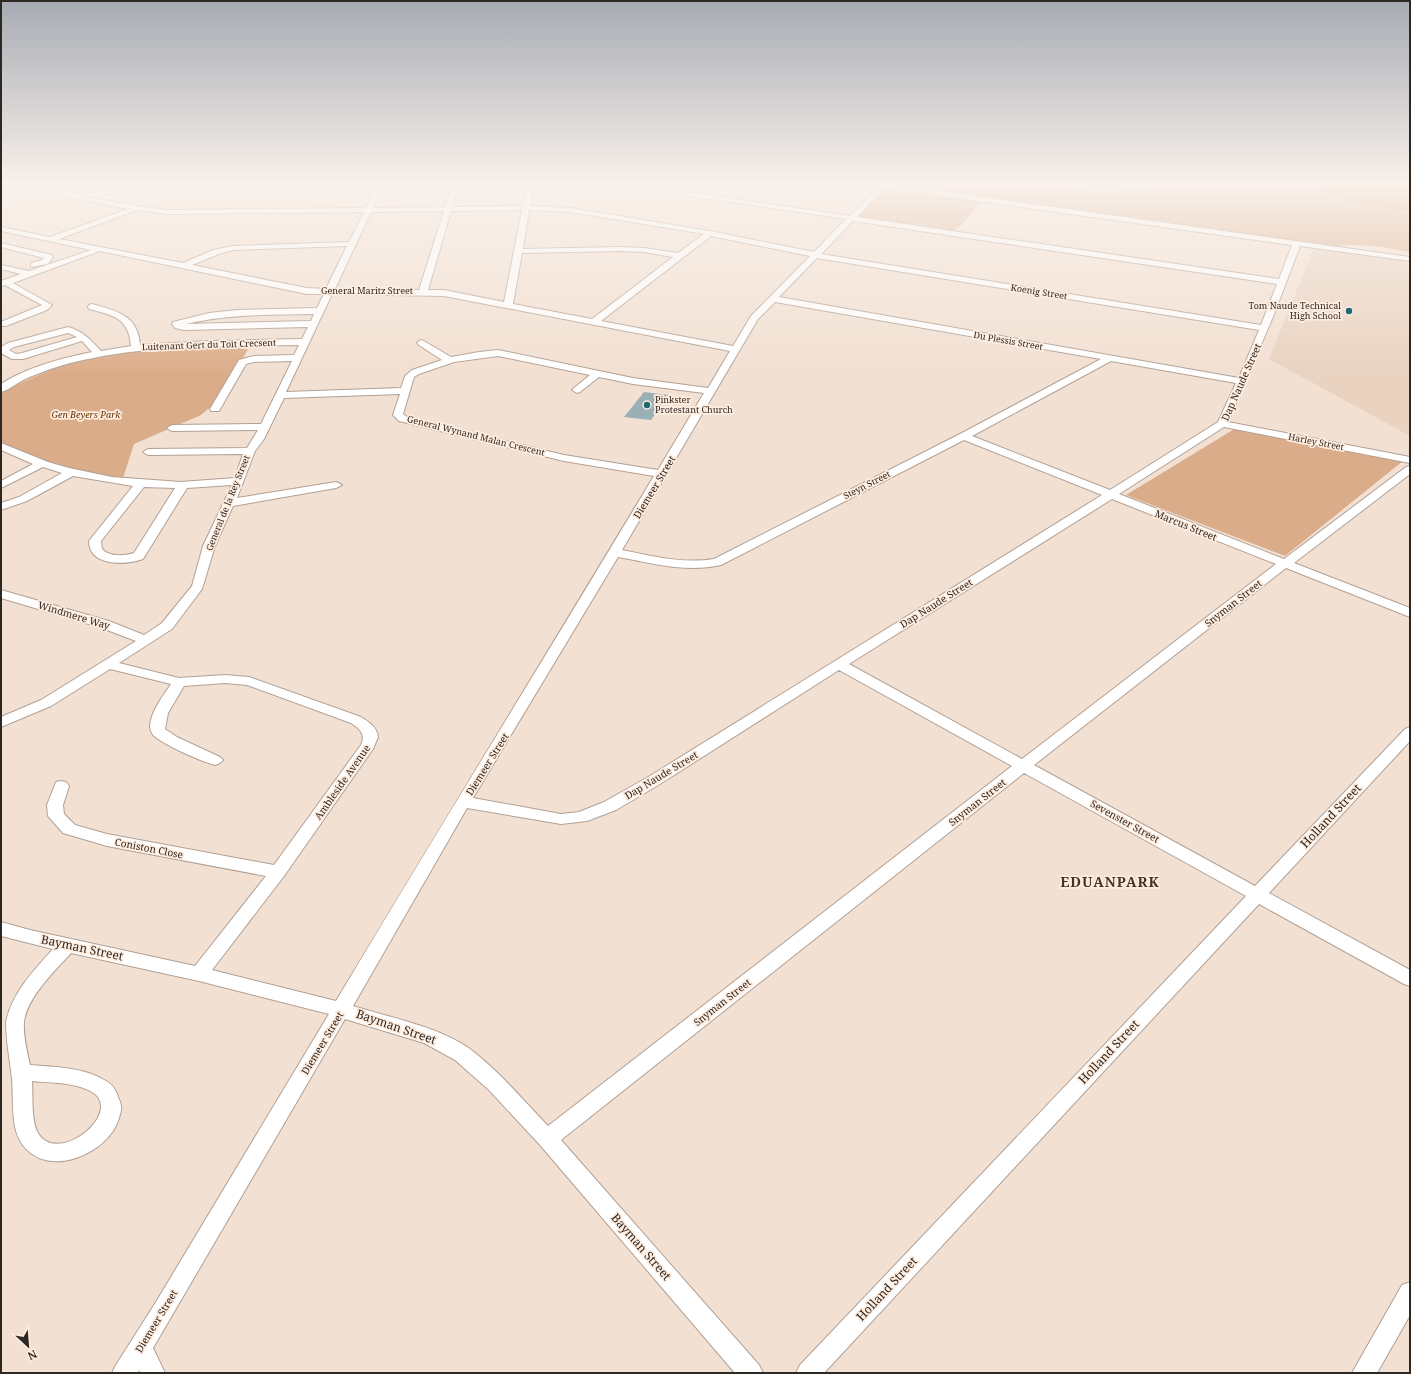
<svg xmlns="http://www.w3.org/2000/svg" width="1411" height="1374" font-family="'Noto Serif',serif">
<rect width="100%" height="100%" fill="#f2e0d2"/>
<path fill="#e9d2c0" d="M1068,183H1173L1094,194Z
M1314,248L1410,262V436L1269,359Z"/>
<path fill="#dbac89" d="M897,183H1068L1094,194L1173,183H1410V252C1385,247 1360,243 1335,246L901,185Z
M883,185L982,199L964,222L952,232L851,217Z
M203,344L248,349L221,398L201,415L134,444L122,481L30,459L1,445V391L82,357L150,346Z
M1236,428L1403,461L1285,556L1126,495Z"/>
<path fill="#e69d63" stroke="#af7a50" d="M1323,183H1410V210L1351,200L1331,193Z"/>
<path fill="#99b0b4" d="M644,392L668,395L651,420L624,417Z"/>
<g fill="none" stroke-linecap="round" stroke-linejoin="round">
<defs>
<path id="minor" d="M14,183H32L83,196L86,193L150,183H164L161,185L88,197L136,206L169,210L366,208L378,183H384L373,208L445,207L453,183H459L452,207L523,206L528,183H534L530,206L571,208L710,231L814,252L846,219L616,185L613,183H628L850,216L879,187L865,184L864,183H889V184L1410,257V261L1300,246L1273,317L1228,422L1410,457V463L1224,427L1119,494L1284,559L1406,467L1410,466V474L1294,563L1410,608V617L1286,568L1034,765L1255,886L1405,729L1410,727V741L1269,893L1410,970V986L1404,984L1259,904L824,1373H796L800,1365L1246,896L1024,773L561,1140L759,1365L763,1373H735L540,1145L489,1090L455,1060L424,1043L345,1019L153,1348L165,1373H141L139,1370L138,1373H112L116,1365L156,1302L329,1014L199,981L71,953C55,971 27,997 24,1022C23,1036 27,1051 30,1065C54,1067 84,1067 106,1081C113,1085 116,1090 118,1097C119,1100 121,1103 121,1106C122,1110 120,1114 119,1118C109,1154 47,1180 22,1144C10,1126 14,1100 12,1079C10,1060 6,1041 6,1022C12,993 34,970 53,949L1,936V922L30,930L195,966L266,876L107,846L63,833L48,816L47,805L56,782L61,781L66,782L69,786L63,805L64,814L75,825L107,834L274,865L361,745C366,734 360,729 351,723L247,685L225,683L184,686L168,713L165,729L177,737L220,757L223,760L220,763L215,765C200,761 164,745 153,735C151,732 150,729 150,726C151,711 163,696 171,684L110,669L51,706L1,727V717L41,700L136,641L99,627L1,598V590L109,621L144,635L162,623L192,586L203,546L232,485L187,488L143,559C126,565 89,567 89,541L133,486L73,476L27,501L1,510V503L19,497L62,473L43,467L1,488V481L33,464L1,450V443L48,462L69,468L112,477L181,482L235,478L243,454L148,455L143,452L148,449L247,448L258,430L172,431L167,428L172,425L261,424L292,361L254,362L246,364L219,411H211L210,409L239,360L254,356L294,355L299,345C227,346 154,344 83,360C63,364 44,371 25,379C17,383 9,390 1,392V384C27,367 62,358 92,352L82,341L23,359H12L1,353V347L8,343L68,327C83,331 91,340 101,351L131,346C129,318 113,315 89,309L88,307L89,305L92,304C117,311 138,315 140,345L209,341L302,339L308,327L184,330L175,328L172,324L173,322L209,313L237,310L317,308L324,294H307L100,251L13,283L52,305L47,310L6,326H1V322L42,305L5,285L1,286V281L21,274L1,269V265L29,271L91,250L1,231V227L50,237L128,209L79,199L23,185L1,190V186ZM885,188L1292,245L1279,279L857,217ZM137,210L169,214L364,212L349,242L233,246L213,250L183,263L59,239ZM522,210L504,302L444,290H428L451,211ZM529,210L571,212L704,234L678,253L644,248L619,247L523,249ZM444,211L419,290L335,289L371,212ZM853,221L1277,284L1261,325L821,254ZM711,236L810,256L751,316L733,346L601,321ZM347,246L326,289L307,288L192,265L219,254L233,250ZM619,251L644,252L673,257L592,319L513,304L522,253ZM817,258L1259,330L1239,378L779,297ZM332,294L444,296L730,351L708,388L633,378L498,350L479,352L451,357L422,340L419,341L417,343L419,345L442,360L412,370L405,376L401,388L286,392ZM775,302L1101,359L960,434L714,559C682,564 652,556 622,550L758,319ZM314,314L311,321L186,324C228,314 271,315 314,314ZM68,333L77,337L22,353L16,354L9,350L14,347ZM498,356L590,375L574,388L572,390L577,393L580,392L599,377L633,384L704,393L658,470L564,455L407,417L403,414L414,377L419,374L454,362ZM1111,361L1236,383L1218,422L1110,490L972,436ZM400,394L393,415L399,421L564,461L654,476C549,651 441,825 336,1001L212,970L284,876L373,749L378,737C377,727 369,722 361,717L249,677L225,675L179,678L119,663L172,629L202,589L215,546L233,506L336,488L342,485L336,482L237,498L255,451L264,439L284,398ZM964,440L1102,495L650,776L604,802L579,812L561,814L473,798L618,557C652,563 686,573 721,565ZM144,487L175,488L134,553C125,556 109,557 102,549L101,541ZM1112,499L1276,564L1022,759L849,664ZM839,670L1012,766L548,1126C523,1100 499,1071 470,1049C440,1027 388,1017 353,1006L467,808L561,824L587,821L616,810L660,784ZM32,1081C51,1083 75,1082 92,1092C125,1112 58,1167 38,1133C31,1121 33,1095 32,1081Z
M1,243L52,255L53,257L48,264L31,267V263L42,260L44,258L1,247Z
M1410,1282V1315L1377,1373H1352L1402,1285Z"/>
</defs>
<use href="#minor" stroke="#b1a094" stroke-width="2"/>
<use href="#minor" fill="#fff" fill-rule="evenodd"/>
</g>
<linearGradient id="sky" x2="0" y2="1"><stop stop-color="#a7abb3"/><stop offset="0.49" stop-color="#f9f1eb"/><stop offset="1" stop-color="#f9f1eb" stop-opacity="0"/></linearGradient>
<rect width="1411" height="375" fill="url(#sky)"/>
<g fill="#1e6973" stroke="#ffede0" stroke-width="1.5">
<circle cx="1349" cy="311" r="4"/>
<circle cx="647" cy="405" r="4"/>
</g>
<g text-anchor="middle" stroke-width="3.5" stroke-linejoin="round" paint-order="stroke">
<g font-size="9" fill="#2e2823" stroke="#ffede0">
<text x="367" y="294">General Maritz Street</text>
<text transform="translate(1039 292) rotate(9)" y="3">Koenig Street</text>
<text transform="translate(1008 341) rotate(10)" y="3">Du Plessis Street</text>
<text transform="translate(209 345) rotate(-2)" y="3">Luitenant Gert du Toit Crecsent</text>
<text transform="translate(476 436) rotate(14)" y="3">General Wynand Malan Crescent</text>
<text transform="translate(1316 442) rotate(11)" y="3">Harley Street</text>
<text transform="translate(867 485) rotate(-27)" y="3">Steyn Street</text>
<text transform="translate(228 503) rotate(-68)" y="3">General de la Rey Street</text>
</g>
<g font-size="9" fill="#2e2823" stroke="#ffede0" text-anchor="end">
<text x="1341" y="309">Tom Naude Technical<tspan x="1341" dy="10">High School</tspan></text>
<text x="655" y="403" text-anchor="start">Pinkster<tspan x="655" dy="10">Protestant Church</tspan></text>
</g>
<g font-size="9" font-style="italic" fill="#613202" stroke="#ffede0">
<text x="86" y="418">Gen Beyers Park</text>
</g>
<g font-size="10" fill="#2e2823" stroke="#ffede0">
<text transform="translate(1241 382) rotate(-66)" y="4">Dap Naude Street</text>
<text transform="translate(654 487) rotate(-59)" y="4">Diemeer Street</text>
<text transform="translate(1186 525) rotate(22)" y="4">Marcus Street</text>
<text transform="translate(936 603) rotate(-32)" y="4">Dap Naude Street</text>
<text transform="translate(1233 603) rotate(-38)" y="4">Snyman Street</text>
<text transform="translate(74 615) rotate(17)" y="4">Windmere Way</text>
<text transform="translate(487 764) rotate(-58)" y="4">Diemeer Street</text>
<text transform="translate(661 775) rotate(-31)" y="4">Dap Naude Street</text>
<text transform="translate(342 782) rotate(-55)" y="4">Ambleside Avenue</text>
<text transform="translate(977 802) rotate(-38)" y="4">Snyman Street</text>
<text transform="translate(1125 821) rotate(29)" y="4">Sevenster Street</text>
<text transform="translate(149 848) rotate(11)" y="4">Coniston Close</text>
<text transform="translate(722 1002) rotate(-38)" y="4">Snyman Street</text>
<text transform="translate(322 1043) rotate(-59)" y="4">Diemeer Street</text>
<text transform="translate(156 1321) rotate(-59)" y="4">Diemeer Street</text>
</g>
<g font-size="12" fill="#2e2823" stroke="#ffede0">
<text transform="translate(1331 816) rotate(-47)" y="4">Holland Street</text>
<text transform="translate(82 948) rotate(12)" y="4">Bayman Street</text>
<text transform="translate(396 1027) rotate(19)" y="4">Bayman Street</text>
<text transform="translate(1109 1052) rotate(-47)" y="4">Holland Street</text>
<text transform="translate(641 1247) rotate(49)" y="4">Bayman Street</text>
<text transform="translate(887 1289) rotate(-47)" y="4">Holland Street</text>
</g>
<g font-size="14" font-weight="bold" letter-spacing="1" fill="#423429" stroke="#ffede0">
<text x="1110" y="887">EDUANPARK</text>
</g>
</g>
<rect width="1411" height="1374" fill="none" stroke="#2e2823" stroke-width="4"/>
<g transform="translate(28 1346) rotate(154)" stroke="#ffede0" stroke-width="3" paint-order="stroke">
<path d="M0-3L7 15L0 10L-7 15Z" fill="#2e2823"/>
<text y="-6" font-size="11" font-weight="bold" text-anchor="middle" fill="#2e2823">N</text>
</g>
</svg>
